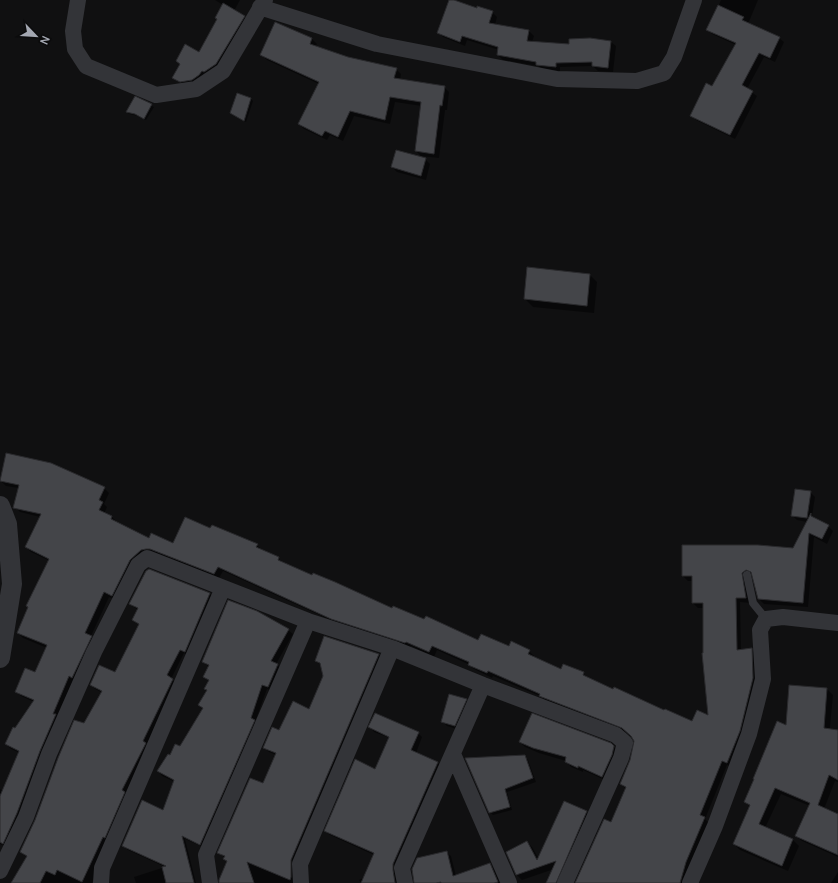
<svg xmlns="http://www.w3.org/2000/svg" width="838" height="883" font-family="Manrope,sans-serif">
<rect width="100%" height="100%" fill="#101011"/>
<path fill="#0007" d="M215,0H240L234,11L247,19L219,67L207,74L205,73L202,78L196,82L183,84L173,77L199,53L218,20L223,5Z
M450,0L477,10L492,12L497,17L495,25L529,31L534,36L532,42L570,45L611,42L616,46L613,72L598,71L593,66L560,67V71L542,69L538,66L503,60L498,55L499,50L467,40L465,46L443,37L438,32Z
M721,0H758L748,24L779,38L784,42L775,62L764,57L747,89L757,96L735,139L696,120L692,116L713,87L736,45L712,34L708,30Z
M276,23L312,39L317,44L315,47L347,58L396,69L401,74L400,80L444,87L449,92L447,110H445L439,158L421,156L416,151L422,106L395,102L390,124L354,116L343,141L330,135L327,140L304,129L299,124L319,84L267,60L262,55Z
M237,94L251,99L253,101L246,122L231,113Z
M135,98L154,107L146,120L138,116L129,114L127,112Z
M425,159L430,164L426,180L397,172L392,167Z
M590,275L597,282L594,313L533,307L525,299Z
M1,481L104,488L109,493L104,504L107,507L104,514L112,517L117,522L150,539L173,544L211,530L257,545L262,550L278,558L283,563L392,610L479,642L529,651L534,656L533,658L561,671L583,673L588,679L692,723L709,717L704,608H698L693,603V581H688L683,576L793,549L807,522L797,520L792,515L810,492L815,497L812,516L815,519L828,526L833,531L827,544L814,537L808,607L764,604L759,599L752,574L746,578L751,603L740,602L741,650L751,649L756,654L758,684L732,767L727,765L705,819L709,823L686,883H577L611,823L626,789L621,784L631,761L635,740L628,733L545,701L542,697L493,676L492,678L474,669L468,664L437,650L434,657L411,646L410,647L337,623L223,571L219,578L156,554L117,600L109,597L91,636L96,642L8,848L0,844V789L3,791L20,753L11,749L6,744L34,702L21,696L16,691L35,674L47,648L23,638L18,633L50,561L31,552L26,547L40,517L20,512L15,507L19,488L6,486Z
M149,570L210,594L214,598L189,656L184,653L171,679L177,684L96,874L92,883H12L27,857L21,852L84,724L103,693L95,689L91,685L116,673L140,625L133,620L138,610L130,604Z
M257,612L288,630L293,634L276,664L282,669L272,691L267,689L255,722L258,725L205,848L185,839L196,883H136L134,877L165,867L128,850L123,845L163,811L175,782L162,776L158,771L170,756L180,747L203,710L199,705L208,691L205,688L209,681L204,676L209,667L203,661Z
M379,655L383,659L295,883H226L228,862L224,859L225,858L219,852L263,785L276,755L269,752L264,748L280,731L309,710L324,676L322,666L316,661Z
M790,686L827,689L833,695L828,748L838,752V782L835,781L824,809L838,815V857L802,841L796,836L810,806L781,794L765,828L793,840L799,846L788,871L740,850L734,844L750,807L745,801L787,726Z
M466,700L471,704L460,730L447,726L442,721Z
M370,727L418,733L422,737L416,753L438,763L442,768L399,883H361L359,880L365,877L374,855L330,835L325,831L376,771L390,738L374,732Z
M520,742L610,744L619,752L607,781L583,770V772L571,767L566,761L539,753L525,747Z
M524,756L528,760L536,782L507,792L512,810L493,815L490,812Z
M586,812L591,817L562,883H547L554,869L522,880L517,875L527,842L532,847L539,859Z
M446,852L451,856L456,876L490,865L494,869L500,883H415Z
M838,872V883H831Z"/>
<path fill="#444549" stroke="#2a2a2d" d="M449,0H454L477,8V6L493,11L489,23L529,30L527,41L569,44V39L590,38L611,41L608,68L592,66V62L556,63V67L536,65V62L497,55L498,47L462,36L460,42L437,33Z
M223,3L245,16L216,64L204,72L202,71L199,75L192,80L180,82L172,78L180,64L176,61L185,44L199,52L217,19L215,18Z
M718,5L744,17L742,20L780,37L770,58L759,53L742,85L753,91L730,135L690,116L706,83L712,86L736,43L706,30Z
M275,22L312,38L310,44L348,57L397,68L394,78L445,86L442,106L440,105L434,154L415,151L421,102L390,97L385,120L350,111L338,137L325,131L322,136L298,124L319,82L260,55Z
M237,93L251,98L244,121L230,113Z
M135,96L152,104L144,119L135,114L126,112Z
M396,150L426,158L421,176L391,167Z
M527,267L590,274L587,306L524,299Z
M6,453L51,463L105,487L99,500L103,502L99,510L112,516L111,519L149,538L151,533L173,543L185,517L210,528L212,525L258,544L256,547L279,557L278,560L312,575L313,573L335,582L392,608L393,606L424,619L426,616L478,640L481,634L509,646L511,641L530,650L528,654L561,669L563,664L584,672L583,675L613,689L614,687L664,710L665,709L692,721L697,710L708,715L702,653H703V603H692V576H682V545H758L793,548L811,513V516L829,525L822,539L809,533L803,603L758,599L751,572L746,570L742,573L746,598H736L737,650L752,648L753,678L740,731L727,763L722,761L700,815L705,817L686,862L680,883H575L604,819L611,822L626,787L620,784L630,760L634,741L631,736L622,728L539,696L540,694L488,671L487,673L468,665L469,662L432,646L429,652L406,642L405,643L331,619L218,567L214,574L150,549H146L141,550L130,560L112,596L104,592L85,633L92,636L72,678L69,676L53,714H56L40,751L17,813L3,844L0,842V796L19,751L5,744L13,727L15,728L34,700L15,692L25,668L35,672L47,645L17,633L28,607L26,606L49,559L25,547L41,514L13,508L19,485L0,481Z
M795,489L811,491L807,518L791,516Z
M149,569L210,593L185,652L180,650L167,675L173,679L143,741L146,743L122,790L125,792L105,838L103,837L82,882L57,870L55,875L46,871L40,883H11L27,856L20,852L35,820L58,758L74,720L84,723L102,691L90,685L99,665L115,672L139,624L132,620L138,608L129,604L146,571Z
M228,600L257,611L289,629L271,661L278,664L268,687L262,685L251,718L255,720L200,845L182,836L194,883H166L162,867L166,866L122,846L142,800L163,810L174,780L157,771L168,754L170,755L175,744L180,746L203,708L198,705L207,690L204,689L209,680L203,677L209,665L202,662Z
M324,636L379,654L291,860V877L290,880L247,862L254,883H219V880L227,861L223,859L225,856L217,853L250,778L263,783L276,753L263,748L272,727L279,730L293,701L309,709L323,676L320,663L315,661Z
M789,685L827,688L824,728L838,730V780L829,775L818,805L838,814V855L795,836L810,803L775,788L759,824L793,839L782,866L733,844L750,805L744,802L754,779H753L777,721L786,725Z
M449,694L467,699L455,726L441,722Z
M375,713L419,732L411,750L438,762L393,864V870L395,883H361L374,853L324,831L355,759L375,769L389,737L368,727Z
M532,713L611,743L614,746L612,755L602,777L578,766V768L565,762L566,757L533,748L519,742Z
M525,755L533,778L505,789L510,807L489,813L465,758Z
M564,801L587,811L556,883H546L556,861L516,875L506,852L527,841L537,860Z
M447,851L453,876L490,863L498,882L494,883H441V882L436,883H414L412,869L417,858Z"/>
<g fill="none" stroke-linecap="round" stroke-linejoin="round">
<path stroke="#333438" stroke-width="8" d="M747,575L753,603L766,619"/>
<path stroke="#333438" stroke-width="16" d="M78,0L73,31L75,49L86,66L156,95L196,89L223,71L265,0
M260,7L377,44L557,79L637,81L664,73L674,57L694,0
M453,754L509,883
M0,871L26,817L49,754L94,652L138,565L147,558L308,621L392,648L483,685L616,735L625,743L621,758L565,883
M101,883L102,868L223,588
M210,883L206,855L308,621
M301,883L300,864L392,648
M405,883L402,868L483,685
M690,883L715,826L749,734L763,679L760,630L766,619L783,617L838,623"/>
<path stroke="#333438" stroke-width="20" d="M0,506L7,524L12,584L0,658"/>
</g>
<g transform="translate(36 36) rotate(115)" stroke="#0b0b0c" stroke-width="3" paint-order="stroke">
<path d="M0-3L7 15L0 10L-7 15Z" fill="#a3a7b1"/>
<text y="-6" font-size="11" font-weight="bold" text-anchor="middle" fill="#a3a7b1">N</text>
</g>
</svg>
